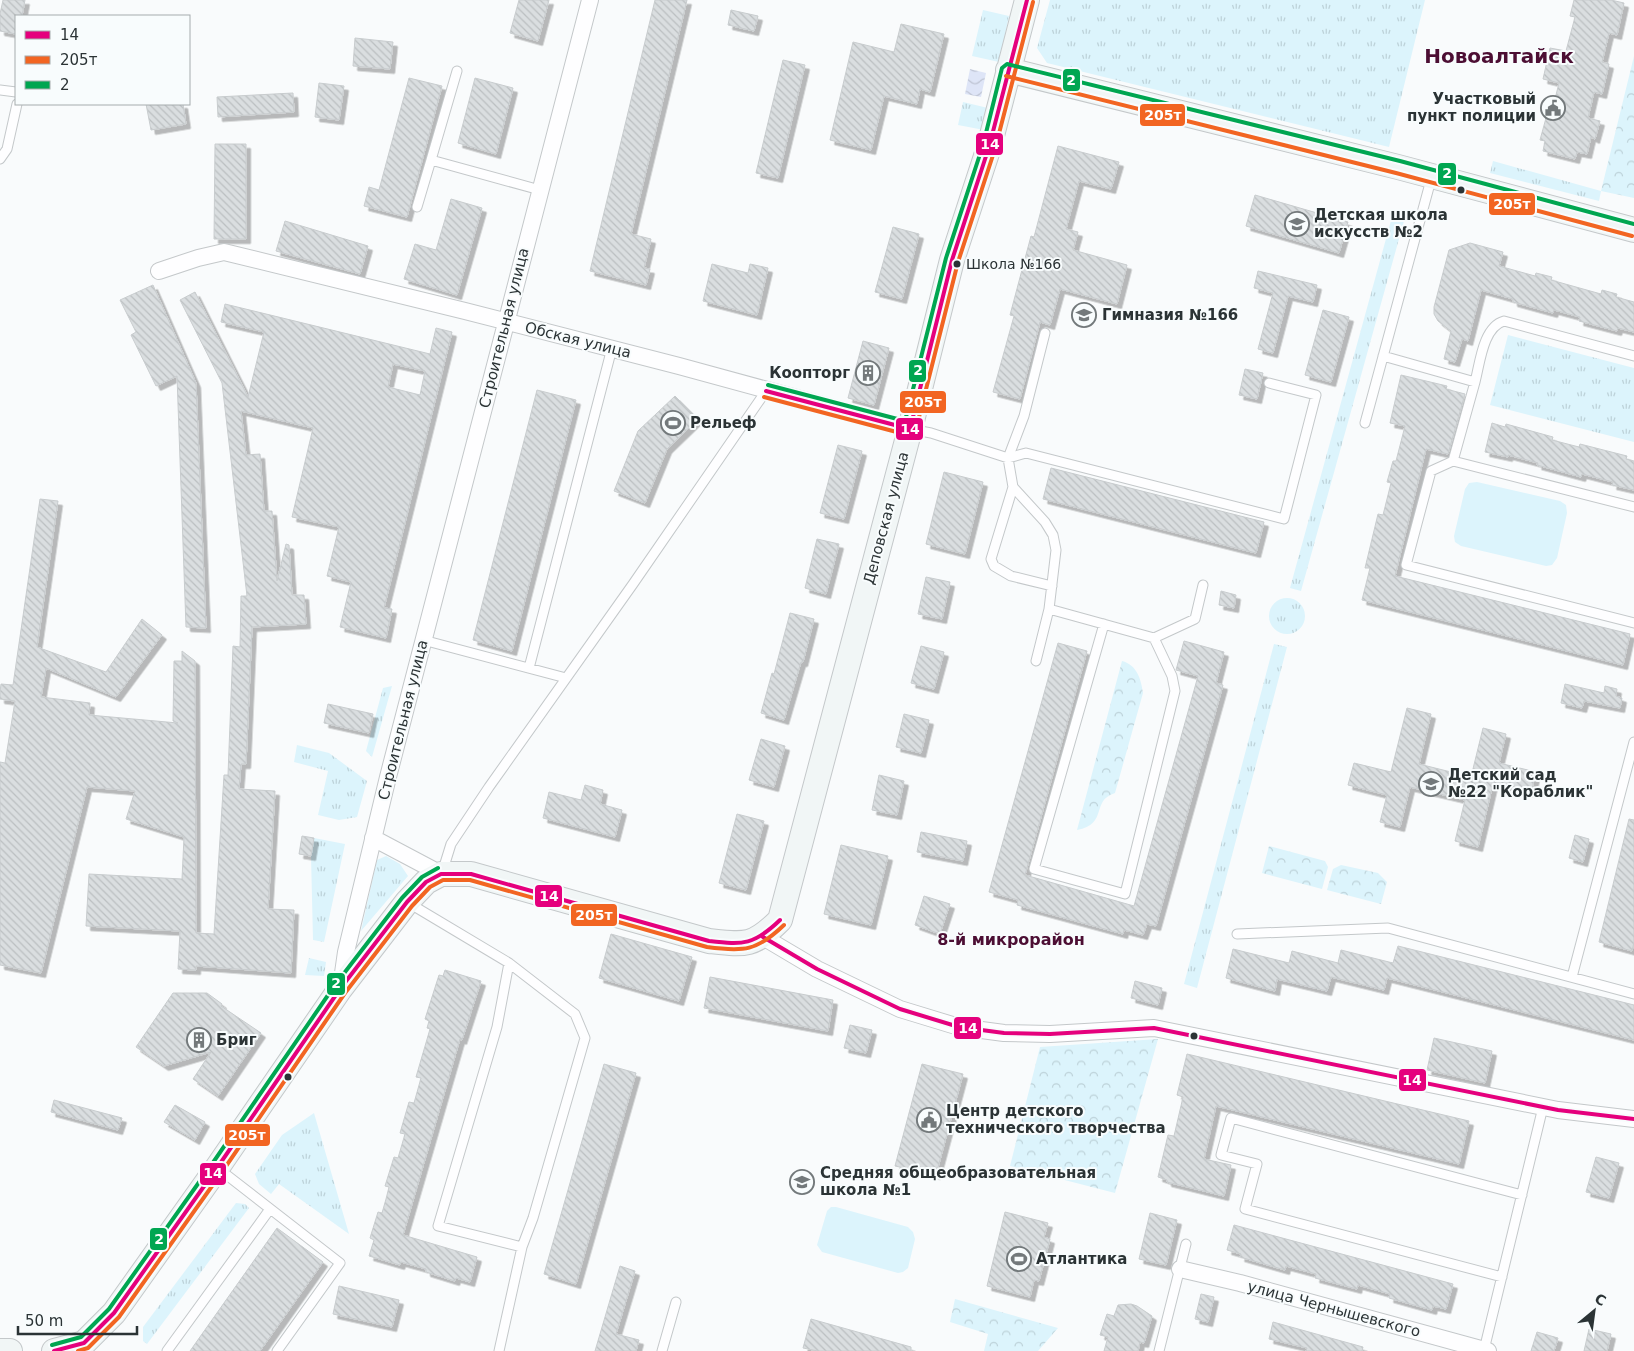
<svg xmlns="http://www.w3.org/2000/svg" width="1634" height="1351" font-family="'DejaVu Sans',sans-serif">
<defs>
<pattern id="grass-tufts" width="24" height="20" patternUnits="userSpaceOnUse" patternTransform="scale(1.25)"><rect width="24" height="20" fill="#dcf4fc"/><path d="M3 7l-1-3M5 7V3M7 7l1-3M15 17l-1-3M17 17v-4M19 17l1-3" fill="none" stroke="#bdd2d9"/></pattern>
<pattern id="forest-crowns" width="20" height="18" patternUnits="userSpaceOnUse" patternTransform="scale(1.25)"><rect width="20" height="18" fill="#dcf4fc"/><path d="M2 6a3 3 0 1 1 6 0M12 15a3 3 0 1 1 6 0" fill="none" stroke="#bdd2d9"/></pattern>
<pattern id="water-waves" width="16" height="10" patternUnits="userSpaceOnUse" patternTransform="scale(1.25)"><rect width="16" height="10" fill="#dee5f7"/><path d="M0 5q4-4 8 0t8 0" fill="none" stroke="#bfc5d4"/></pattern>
<pattern id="building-back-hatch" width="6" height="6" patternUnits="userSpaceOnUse" patternTransform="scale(1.25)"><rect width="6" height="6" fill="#dadee0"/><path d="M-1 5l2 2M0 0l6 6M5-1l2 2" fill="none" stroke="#bbbfc1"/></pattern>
<filter id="shadow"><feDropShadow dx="4.5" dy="4.5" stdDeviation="0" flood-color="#0004"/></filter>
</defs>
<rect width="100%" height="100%" fill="#f9fbfc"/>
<path fill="url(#grass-tufts)" d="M1050,0H1425L1389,147L1047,63L1037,48Z
M983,10L1009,16L999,62L972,56Z
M963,102L988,108L984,130L958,125Z
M1493,161L1601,191L1599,201L1490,173Z
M1392,217L1404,221L1301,591L1290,588Z
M1508,335L1634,368V442L1490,405Z
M1269 616a18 18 0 1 1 36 0a18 18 0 1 1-36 0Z
M1274,644L1287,647L1197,988L1184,984Z
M392,686L372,757L366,751L383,688Z
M297,745L329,753L367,781L357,817L339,820L318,815L328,771L294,762Z
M314,838L345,844L324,942L313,940L311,856Z
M386,856L400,864L408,876L361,931L377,860Z
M309,958L326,962L324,976L305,975Z
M314,1113L349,1234L279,1184L271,1194L259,1184L255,1174L282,1135Z
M236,1203L245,1204L249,1208L147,1344L143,1341V1327Z"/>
<path fill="url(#forest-crowns)" d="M1634,56V198L1601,191Z
M1122,661C1137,665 1141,679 1143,693L1115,793C1090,801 1109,824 1077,830Z
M1269,846L1325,861L1328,867L1322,889L1262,873Z
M1341,865L1378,873L1387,882L1381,904L1327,890L1333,869Z
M1158,1039L1115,1193L1010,1166L1040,1047Z
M955,1299L1058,1328L1038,1351H984L988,1334L950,1322Z"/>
<path fill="#dcf4fc" d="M1477,482L1560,501L1566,505L1567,513L1557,558L1552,565L1546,566L1461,546L1455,542L1454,536L1465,489L1469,483Z
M831,1207H836L908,1227L913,1232L915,1239L908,1268L903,1272L898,1273L822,1252L817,1245L827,1211Z"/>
<path fill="url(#water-waves)" d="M970,69L986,73L981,97L965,94Z"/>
<path fill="url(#building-back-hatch)" stroke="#c8ccce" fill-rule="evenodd" filter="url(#shadow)" d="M3,0H25L22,16H16V34L0,31V14Z
M519,0H549L538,41L510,33Z
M655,0H687L631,234L651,239L644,268L650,269L646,285L590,271Z
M1574,0H1611L1624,3L1617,35L1609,33L1602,62L1609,64L1602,94L1594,92L1588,118L1600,121L1595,139L1591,137L1587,154L1577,152L1575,159L1543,151L1545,141L1540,140L1546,118L1550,119L1559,83L1543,79L1550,48L1566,51L1575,17L1570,16Z
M731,10L758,16L754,31L728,25Z
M901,24L944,34L930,92L920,89L917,104L884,96L871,150L830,140L853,42L894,52Z
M355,38L393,42L390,69L353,66Z
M783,60L805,65L778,178L756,173Z
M409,78L442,86L407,217L364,206L369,187L379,190Z
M475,78L513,88L496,154L458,143Z
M319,83L344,86L339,120L315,117Z
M293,93L294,112L218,117L217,97Z
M146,104H183L186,124L151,130Z
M215,144H246V239H214Z
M1058,146L1119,162L1111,189L1079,181L1066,229L1078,232L1073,250L1127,265L1117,304L1060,289L1050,325L1040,322L1020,399L993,392L1014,316L1010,315L1031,236L1034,237Z
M1255,195L1348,222L1339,253L1246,226Z
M451,199L482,208L457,295L404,279L415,244L436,250Z
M285,221L368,246L360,274L276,251Z
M893,227L919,234L902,299L875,292Z
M1470,243L1503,252L1499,266L1535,276L1536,273L1552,277L1551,280L1601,294L1602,290L1617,294L1616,297L1634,302V332L1618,328L1617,331L1579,321L1580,317L1554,310L1553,313L1513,302V299L1481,290L1468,341L1462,339L1455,362L1444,359L1451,331L1438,321L1434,314V307L1449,250Z
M712,264L748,273L750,264L768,268L757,315L703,301Z
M1258,271L1317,285L1313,302L1288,296L1273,353L1258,349L1273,293L1254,288Z
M153,285L196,383L206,628L186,627L177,376L156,386L131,335L136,332L120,300Z
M195,292L248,397L264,332L221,322L225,304L430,354L436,328L452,332L384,608L392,609L386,638L340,627L351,582L327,576L339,527L292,517L313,428L241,411L246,455L260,454L264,511H272L277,581L286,544L289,545L292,595H304L306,624L252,627L246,764H241L239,789L275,791L268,909L294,910L291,973L196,966V970L178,969L180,931L86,926L89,874L182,879L184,837L126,819L135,791L87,787L41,973L0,965V762L5,763L15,701L0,699V692L1,684L13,685L40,499L58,501L37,647L106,672L142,619L162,635L116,697L46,668L41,697L90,703L89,715L178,723L173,721L174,661H182V651L195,661L196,933L214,934L224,775H228L233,646L240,647L241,596H247L222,383L180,300ZM393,364L425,371L420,395L388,387Z
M1323,310L1349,317L1331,382L1305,375Z
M863,341L889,348L874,405L848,398Z
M1245,369L1263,373L1257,399L1239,395Z
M1401,375L1447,386L1446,389L1465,394L1448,454L1426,449L1395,576L1630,634L1623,665L1362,600L1370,568H1365L1378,514L1383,515L1391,483L1387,482L1393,461H1396L1405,426L1390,423Z
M537,390L576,400L512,651L473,640Z
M675,396L698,419L667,449L645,503L614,491L638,431Z
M1492,423L1505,427L1506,424L1553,437L1552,440L1579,447L1580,444L1627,456L1626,459L1634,461V490L1612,485L1613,482L1582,474L1581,477L1537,465L1538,463L1508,455V457L1485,452Z
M838,445L862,451L844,519L820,513Z
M1051,468L1264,522L1256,553L1043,499Z
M944,472L983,482L965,554L926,544Z
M817,539L839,544L826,594L805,588Z
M926,577L950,582L942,619L918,614Z
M1221,591L1236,595L1234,608L1219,605Z
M790,613L814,619L803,662H801L784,720L761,713L772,673L774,674Z
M1184,641L1224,652L1216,683L1223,685L1156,926L1147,924L1143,935L1124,930L1123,934L1017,905L1018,900L989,892L1058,643L1087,651L1025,875L1134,906L1198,676L1176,670Z
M921,646L944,652L934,689L911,683Z
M1565,684L1604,693L1605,686L1617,689L1616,696L1622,698L1620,708L1584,701L1582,708L1561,703Z
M328,704L373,714L369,733L324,723Z
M1407,708L1431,714L1419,764L1471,777L1483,728L1506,734L1499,763L1536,772L1531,793L1493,784L1478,847L1455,841L1465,800L1410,787L1400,827L1380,822L1387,795L1348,785L1354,763L1391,772Z
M904,714L929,720L921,753L896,747Z
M761,739L785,746L774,787L749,780Z
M879,775L904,781L897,815L872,810Z
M585,785L603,790L600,804L622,810L615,837L543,818L549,792L581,800Z
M737,814L764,821L746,890L719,883Z
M1629,819L1634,820V942L1632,951L1599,942Z
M921,832L967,841L963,861L917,852Z
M1575,835L1589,839L1583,862L1569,858Z
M302,836L314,838L311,856L299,854Z
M841,845L888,856L871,925L824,914Z
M924,896L950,904L940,934L915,925Z
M611,934L692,957L679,1001L599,978Z
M1398,946L1634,1005V1040L1387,978L1384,990L1331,977L1327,991L1277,979L1275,991L1226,978L1233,949L1289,963L1292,951L1338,963L1341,950L1393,963Z
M445,970L481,981L462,1040L460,1039L403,1235L477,1257L470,1282L456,1278L455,1281L426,1272V1269L401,1262L400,1265L369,1256L374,1240L370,1238L378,1212L382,1213L386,1199L389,1187L385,1186L394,1157L398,1158L405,1134L400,1133L409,1102L414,1103L421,1078L416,1077L430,1029L427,1028L429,1021L425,1019L439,975L443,976Z
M710,977L833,1000L828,1031L704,1008Z
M1135,981L1162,988L1158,1005L1131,998Z
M173,993H207L222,1004L221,1006L261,1033L218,1096L193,1079L211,1052L164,1066L136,1047Z
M850,1025L872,1030L866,1053L844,1048Z
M1434,1038L1492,1051L1485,1083L1427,1070Z
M1187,1054L1469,1121L1459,1164L1216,1106L1204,1159L1231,1165L1224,1196L1167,1182V1180L1158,1177L1168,1135L1174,1136L1183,1097L1177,1095Z
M604,1064L636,1073L576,1284L544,1274Z
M922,1064L963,1074L936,1175L895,1166Z
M54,1100L122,1118L118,1130L51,1112Z
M175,1105L205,1122L195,1140L164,1122Z
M1596,1157L1619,1163L1609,1198L1586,1192Z
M1005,1212L1048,1223L1044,1237L1050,1239L1039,1281L1034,1280L1030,1297L987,1286Z
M1150,1213L1177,1220L1166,1265L1139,1259Z
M1234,1225L1453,1284L1446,1309L1433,1306L1432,1310L1389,1298L1390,1294L1358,1285L1357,1289L1315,1278L1316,1274L1286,1266L1285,1270L1240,1257L1241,1254L1227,1250Z
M277,1228L323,1262L260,1351H190Z
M620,1266L635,1271L616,1334L639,1340L636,1351H595Z
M339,1286L399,1300L392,1327L333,1314Z
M1201,1294L1214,1297L1208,1322L1195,1319Z
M1131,1304L1137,1306L1152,1316L1144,1343L1140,1342L1138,1351H1104L1108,1337L1100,1335L1107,1314L1114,1316L1118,1305Z
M811,1319L911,1347V1351H818L803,1348Z
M1273,1322L1363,1347L1362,1351H1306L1307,1348L1269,1339Z
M1589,1329L1611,1334L1607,1351H1584Z
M1537,1332L1558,1338L1554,1351H1531Z"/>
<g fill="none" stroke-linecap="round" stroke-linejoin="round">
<defs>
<path id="lane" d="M457,71L431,160L540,190
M0,90L16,92
M0,159L7,149L17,104
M417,207L431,160
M1045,333L1024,416L1008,458L1013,487L1045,522L1053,535L1056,550L1049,609L1154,638L1172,676L1175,691L1125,894L1034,869L1104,624
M1383,356L1475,382C1480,363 1483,327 1504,321L1634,356
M1475,382L1453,461L1431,471L1406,565L1634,623
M1365,423L1432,176
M910,429L931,433L1008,458L1026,453L1284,519L1316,395L1269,383
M1453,461L1634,507
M1013,487L991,559L994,566L1011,576L1052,586
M1154,638L1195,619L1203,585
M423,640L566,678
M1036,661L1049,609
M529,668L612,348
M442,873L451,844L489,787L633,584L766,391
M407,902L509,963L575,1014L585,1038L533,1218L522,1247L499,1351
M1237,934L1388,928L1634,994
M509,963L497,1027L438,1226L522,1247
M1572,977L1634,742
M219,1169L340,1263L277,1351
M1502,1277L1245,1209L1257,1164L1221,1155L1231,1118L1522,1195
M1484,1350L1543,1107
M167,1351L270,1209
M662,1351L676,1302
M1159,1351L1186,1244"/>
<path id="street" d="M159,271L198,258L224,252L465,311L679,366L910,429
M373,838L441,874
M763,937L817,969L900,1009L959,1027L1004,1033L1050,1034L1154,1028L1558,1110L1634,1119
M341,987L346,952L388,777L590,0
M1180,1269L1240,1283L1488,1351"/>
<path id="secondary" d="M1008,70L1398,167L1634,230
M0,1351H10
M54,1351L84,1343L114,1313L217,1168L340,989L407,902L426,882L441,874H471L709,941C745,945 753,947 780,920L910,429L952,260L989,147L1027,0"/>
</defs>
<use href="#lane" stroke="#c4c8ca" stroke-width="11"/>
<use href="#street" stroke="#c4c8ca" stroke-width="18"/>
<use href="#secondary" stroke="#c4c8ca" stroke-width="26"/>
<use href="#lane" stroke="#fefeff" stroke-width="9"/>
<use href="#street" stroke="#fefeff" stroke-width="16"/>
<use href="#secondary" stroke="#f1f6f6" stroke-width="24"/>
<defs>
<path id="bus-1" d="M766,391L910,429L952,260L989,147L1027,0
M763,937L817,969L900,1009L959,1027L1004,1033L1050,1034L1154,1028L1558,1110L1634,1119
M54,1351L84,1343L114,1313L217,1168L340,989L407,902L426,882L441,874H471L709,941C744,945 754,945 780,920"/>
<path id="bus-2" d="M1006,76L1396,173L1632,236
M764,397L908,435L915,433L958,262L995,149L1033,2
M78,1351L88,1348L119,1317L222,1172L345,993L412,906L430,887L443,880H470L707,947C744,952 757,951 784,925"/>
<path id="bus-3" d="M768,385L905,421L946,258L983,145L1002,68L1007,64L1400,161L1634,224
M52,1345L81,1337L109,1309L212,1164L335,985L402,898L422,877L438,868"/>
</defs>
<use href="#bus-1" stroke="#f8fcfd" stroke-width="8"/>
<use href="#bus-2" stroke="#f8fcfd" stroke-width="8"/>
<use href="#bus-3" stroke="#f8fcfd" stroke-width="8"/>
<use href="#bus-1" stroke="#e5007d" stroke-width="4"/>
<use href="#bus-2" stroke="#f26522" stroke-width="4"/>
<use href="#bus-3" stroke="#00a651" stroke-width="4"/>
</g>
<defs>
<symbol id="civic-ring" viewBox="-11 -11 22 22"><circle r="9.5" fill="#f8fcfd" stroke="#73797b" stroke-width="1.5"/><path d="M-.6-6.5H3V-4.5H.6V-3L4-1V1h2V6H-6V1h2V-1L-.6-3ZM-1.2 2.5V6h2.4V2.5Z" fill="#73797b"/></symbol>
<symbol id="school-ring" viewBox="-11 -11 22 22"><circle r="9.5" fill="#f8fcfd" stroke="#73797b" stroke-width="1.5"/><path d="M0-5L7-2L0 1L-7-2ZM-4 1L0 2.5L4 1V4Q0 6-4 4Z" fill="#73797b"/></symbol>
<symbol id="building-ring" viewBox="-11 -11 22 22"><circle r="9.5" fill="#f8fcfd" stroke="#73797b" stroke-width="1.5"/><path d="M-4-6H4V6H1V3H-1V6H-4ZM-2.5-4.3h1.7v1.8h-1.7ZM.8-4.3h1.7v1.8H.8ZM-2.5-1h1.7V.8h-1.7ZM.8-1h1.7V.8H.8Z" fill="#73797b"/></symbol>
<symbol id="stadium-ring" viewBox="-11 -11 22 22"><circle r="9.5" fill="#f8fcfd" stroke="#73797b" stroke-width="1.5"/><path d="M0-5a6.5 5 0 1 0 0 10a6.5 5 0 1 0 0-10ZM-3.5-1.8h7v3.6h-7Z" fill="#73797b"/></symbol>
</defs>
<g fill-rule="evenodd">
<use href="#civic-ring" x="1539" y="94" width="28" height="28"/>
<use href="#school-ring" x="1283" y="210" width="28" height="28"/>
<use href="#school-ring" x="1070" y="301" width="28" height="28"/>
<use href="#building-ring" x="854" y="359" width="28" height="28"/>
<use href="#stadium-ring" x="659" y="409" width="28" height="28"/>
<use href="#school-ring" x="1417" y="770" width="28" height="28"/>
<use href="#building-ring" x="185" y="1026" width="28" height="28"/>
<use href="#civic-ring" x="915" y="1106" width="28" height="28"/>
<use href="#school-ring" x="788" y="1168" width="28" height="28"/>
<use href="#stadium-ring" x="1005" y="1245" width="28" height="28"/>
</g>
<g fill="#2b3335" stroke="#f8fcfd" stroke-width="2">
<circle cx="1461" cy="190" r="4.5"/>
<circle cx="957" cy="264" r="4.5"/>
<circle cx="1194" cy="1036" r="4.5"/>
<circle cx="288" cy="1077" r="4.5"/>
</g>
<g text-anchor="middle" stroke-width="4" stroke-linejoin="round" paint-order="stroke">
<g font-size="14" fill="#2b3335" stroke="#f8fcfd" text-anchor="start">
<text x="966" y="269">Школа №166</text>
</g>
<g font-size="15" font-weight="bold" fill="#2b3335" stroke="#f8fcfd" text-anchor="start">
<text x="1536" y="104" text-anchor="end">Участковый<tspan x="1536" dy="17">пункт полиции</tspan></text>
<text x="1314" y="220">Детская школа<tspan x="1314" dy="17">искусств №2</tspan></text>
<text x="1102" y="320">Гимназия №166</text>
<text x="850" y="378" text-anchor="end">Коопторг</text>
<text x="690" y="428">Рельеф</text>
<text x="1448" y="780">Детский сад<tspan x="1448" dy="17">№22 "Кораблик"</tspan></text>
<text x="216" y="1045">Бриг</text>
<text x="946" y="1116">Центр детского<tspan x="946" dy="17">технического творчества</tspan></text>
<text x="820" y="1178">Средняя общеобразовательная<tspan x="820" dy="17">школа №1</tspan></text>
<text x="1036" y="1264">Атлантика</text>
</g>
<g font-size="15" fill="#2b3335" stroke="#f8fcfd">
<text transform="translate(504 328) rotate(-76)" y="5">Строительная улица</text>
<text transform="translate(578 340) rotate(14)" y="5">Обская улица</text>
<text transform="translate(886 518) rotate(-75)" y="5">Деповская улица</text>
<text transform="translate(403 720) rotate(-76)" y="5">Строительная улица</text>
<text transform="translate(1334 1309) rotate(15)" y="5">улица Чернышевского</text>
</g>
<g font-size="16" font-weight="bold" fill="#4c0e33" stroke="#f8fcfd">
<text x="1011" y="945">8-й микрорайон</text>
</g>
<g font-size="20" font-weight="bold" fill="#4c0e33" stroke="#f8fcfd">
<text x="1499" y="63">Новоалтайск</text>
</g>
</g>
<g stroke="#f8fcfd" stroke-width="2">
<rect x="1062" y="68" width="19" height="24" rx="5" fill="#00a651"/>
<rect x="1139" y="103" width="47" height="24" rx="5" fill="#f26522"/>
<rect x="975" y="132" width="29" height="24" rx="5" fill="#e5007d"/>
<rect x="1437" y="162" width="20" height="24" rx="5" fill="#00a651"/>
<rect x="1488" y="192" width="48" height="24" rx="5" fill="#f26522"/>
<rect x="908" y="359" width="19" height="24" rx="5" fill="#00a651"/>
<rect x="899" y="390" width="48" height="24" rx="5" fill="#f26522"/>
<rect x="895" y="417" width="29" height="24" rx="5" fill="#e5007d"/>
<rect x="534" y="884" width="29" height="24" rx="5" fill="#e5007d"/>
<rect x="570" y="903" width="48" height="24" rx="5" fill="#f26522"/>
<rect x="326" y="972" width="20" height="24" rx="5" fill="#00a651"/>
<rect x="953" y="1016" width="29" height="24" rx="5" fill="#e5007d"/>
<rect x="1398" y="1068" width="29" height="24" rx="5" fill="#e5007d"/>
<rect x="224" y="1123" width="47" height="24" rx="5" fill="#f26522"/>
<rect x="199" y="1162" width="28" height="24" rx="5" fill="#e5007d"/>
<rect x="149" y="1227" width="19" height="24" rx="5" fill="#00a651"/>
</g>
<g font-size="14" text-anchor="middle" font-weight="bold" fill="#fff">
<text x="1071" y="85">2</text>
<text x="1163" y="120">205т</text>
<text x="990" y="149">14</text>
<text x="1447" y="178">2</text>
<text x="1512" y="209">205т</text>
<text x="918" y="375">2</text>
<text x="923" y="407">205т</text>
<text x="910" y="434">14</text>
<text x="549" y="901">14</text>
<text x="594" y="920">205т</text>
<text x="336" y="988">2</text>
<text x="968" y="1033">14</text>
<text x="1412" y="1085">14</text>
<text x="247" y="1140">205т</text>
<text x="213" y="1178">14</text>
<text x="159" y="1244">2</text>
</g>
<rect x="15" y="15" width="175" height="90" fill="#f8fcfd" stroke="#a6acad"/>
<rect x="25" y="31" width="25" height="8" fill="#e5007d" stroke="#a6acad"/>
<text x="60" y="40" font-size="15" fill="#2b3335">14</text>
<rect x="25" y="56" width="25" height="8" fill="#f26522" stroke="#a6acad"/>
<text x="60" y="65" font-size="15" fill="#2b3335">205т</text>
<rect x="25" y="81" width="25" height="8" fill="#00a651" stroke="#a6acad"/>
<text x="60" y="90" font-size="15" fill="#2b3335">2</text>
<g transform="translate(1594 1311) rotate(29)" stroke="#f8fcfd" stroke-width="4" paint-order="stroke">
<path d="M0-4L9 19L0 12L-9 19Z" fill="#2b3335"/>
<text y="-8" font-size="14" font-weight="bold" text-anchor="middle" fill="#2b3335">С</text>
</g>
<path d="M18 1326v8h119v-8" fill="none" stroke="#2b3335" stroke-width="2.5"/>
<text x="25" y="1326" font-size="15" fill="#2b3335" stroke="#f8fcfd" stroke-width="4" paint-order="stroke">50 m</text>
</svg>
